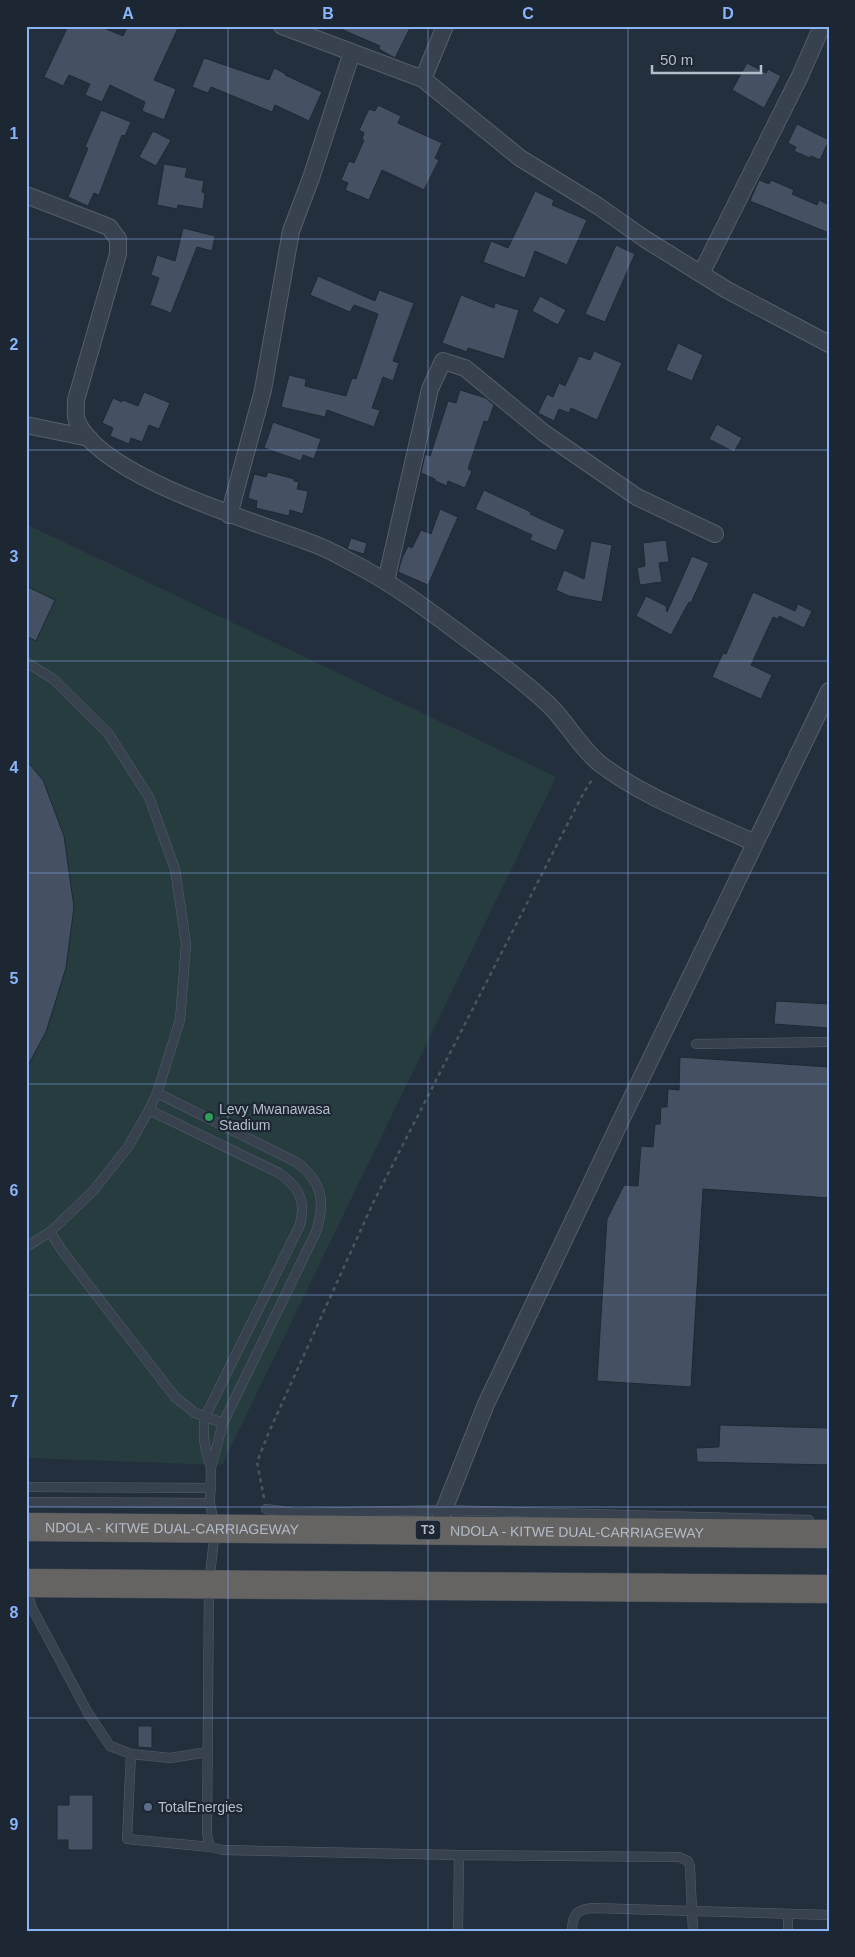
<svg xmlns="http://www.w3.org/2000/svg" width="855" height="1957" font-family="Helvetica,sans-serif">
<rect width="100%" height="100%" fill="#242f3e"/>
<path fill="#263c3f" d="M26,524L556,777L222,1465L26,1458Z"/>
<path fill="#455162" stroke="#1f2835" d="M68,26H99L123,36L128,26H179L154,80L176,89L164,120L142,111L145,102L110,85L102,102L85,95L90,84L69,75L63,86L44,77Z
M334,26H411L395,58L379,49L380,46Z
M204,58L269,80L274,68L286,74L285,75L322,92L309,121L275,105L272,112L211,87L208,93L192,87Z
M747,63L766,73L768,69L781,76L764,108L732,90Z
M378,105L401,116L398,123L442,143L435,158L439,160L424,190L382,170L369,200L345,190L348,183L341,180L349,161L354,163L364,140L362,139L364,133L359,130L369,109L375,111Z
M101,110L131,122L125,136L122,135L99,195L94,193L88,206L68,197L88,148L85,147Z
M797,124L829,140L820,160L811,156L810,158L794,151L796,147L788,143Z
M153,131L171,140L156,166L139,157Z
M164,164L187,168L185,177L204,181L202,192L205,193L203,209L178,205L177,209L157,205Z
M759,180L769,184L771,180L794,190L792,194L817,205L819,200L829,205V233L750,201Z
M535,191L554,200L552,205L587,220L567,265L535,251L525,278L483,262L491,241L508,248Z
M183,228L215,236L212,251L197,247L171,313L150,305L159,278L151,275L157,255L175,261Z
M616,245L635,254L605,322L585,314Z
M318,276L375,301L379,290L414,303L393,361L399,363L393,381L383,377L372,408L380,410L374,427L327,410L325,417L281,407L289,375L306,379L305,386L346,396L352,378L356,379L378,314L354,305L350,312L310,295Z
M461,295L494,308L495,303L519,310L504,359L468,348L467,352L442,343Z
M540,296L566,310L558,325L532,311Z
M678,343L703,355L692,381L666,370Z
M594,351L622,363L597,420L571,408L569,413L559,409L554,421L538,413L547,394L553,397L559,383L565,386L579,356L590,360Z
M460,390L486,398L494,405L488,422L484,421L468,469L472,471L465,488L448,481L447,486L435,481V479L421,473L425,454L430,456L448,401L456,403Z
M144,392L170,403L159,429L149,425L142,442L131,438L129,444L110,436L113,428L102,423L113,398L122,402L123,400L138,406Z
M273,422L321,439L314,459L303,455L301,461L264,448Z
M717,424L742,438L734,452L709,439Z
M268,472L294,479V481L299,482L297,489L308,491L303,514L290,510L289,516L256,508L257,501L248,498L254,474L266,477Z
M484,490L531,512L530,514L565,530L556,551L530,540L532,535L475,509Z
M440,509L458,517L428,585L398,572L402,558L408,546L412,548L421,530L431,534Z
M351,538L367,543L364,554L347,549Z
M666,540L669,562L659,563L662,582L640,585L637,568L645,566L643,543Z
M591,541L612,545L602,602L569,596L556,590L564,570L584,579Z
M692,556L709,563L691,603L689,602L671,635L636,616L646,596L666,606L667,612Z
M26,586L55,600L36,641L26,636Z
M753,592L795,611L798,604L812,611L804,628L779,616L778,619L773,617L751,665L772,675L761,699L712,677L723,653L726,654Z
M26,760L43,780L64,836L74,907L66,968L46,1032L26,1069Z
M776,1001L829,1004V1028L774,1024Z
M680,1057L829,1067V1198L703,1189L691,1387L597,1381L607,1219L624,1185L638,1186L641,1146L653,1147L655,1124H660L661,1107H667L668,1089L679,1090Z
M720,1425L829,1428V1465L697,1462L696,1448L719,1447Z
M138,1726H152V1748L138,1747Z
M69,1795H93V1850H68V1840H57V1805H69Z"/>
<g fill="none" stroke-linecap="round" stroke-linejoin="round">
<defs>
<path id="service" d="M26,662L53,679L108,733L149,797L175,869L186,944L180,1020L157,1093L149,1110L128,1147L93,1191L50,1232L26,1247
M696,1044L829,1042
M157,1093L296,1162C322,1181 326,1202 316,1232L223,1423L211,1468L210,1503L215,1530L209,1584L207,1834L210,1847L223,1850L459,1855L679,1857L688,1861L690,1866L692,1911L829,1915
M149,1110L279,1173C299,1187 306,1200 300,1225L205,1417C202,1436 205,1450 211,1468
M50,1232L63,1252L175,1397L195,1413L223,1423
M26,1487L211,1488
M26,1502L210,1503
M266,1509L294,1513L444,1510L809,1520
M26,1588L32,1608L88,1713L110,1746L131,1754L170,1758L208,1752
M131,1754L127,1839L210,1847
M458,1931L459,1855
M572,1931C572,1915 577,1909 593,1908L692,1911L693,1931
M788,1931V1914"/>
<path id="minor" d="M282,26L423,79L520,158L598,206L645,239L727,290L829,344
M423,79L445,26
M26,195L109,227L118,239V254L76,400C76,406 75,415 77,421C100,476 252,521 306,541C321,546 337,554 351,562C391,582 427,609 463,636C492,658 523,680 550,706C568,724 580,747 599,763C644,798 704,819 755,843
M701,274L800,76L822,26
M26,425L89,438
M229,515L263,390L291,231L311,178L352,52
M386,581L430,389L443,361L465,368L544,433L637,497L715,534
M436,1530L486,1404L622,1118L829,691"/>
<g id="trunk">
<path id="s1" d="M26,1527L829,1534"/>
<path d="M26,1583L829,1589"/>
</g>
</defs>
<use href="#service" stroke="#565f6c" stroke-width="10"/>
<use href="#minor" stroke="#565f6c" stroke-width="18"/>
<use href="#trunk" stroke="#434c59" stroke-width="29"/>
<path stroke="#44595c" stroke-width="2.5" stroke-dasharray="4 4" stroke-linecap="butt" d="M264,1498L257,1462L269,1432L373,1203L583,794L593,778"/>
<use href="#service" stroke="#38414e" stroke-width="9"/>
<use href="#minor" stroke="#38414e" stroke-width="16"/>
<use href="#trunk" stroke="#656462" stroke-width="28"/>
</g>
<path fill="none" stroke="#8ab4f8" stroke-width="1" stroke-opacity="0.55" d="M228,26V1931M428,26V1931M628,26V1931M26,239H829M26,450H829M26,661H829M26,873H829M26,1084H829M26,1295H829M26,1507H829M26,1718H829"/>
<circle fill="#2e9e5b" stroke="#1d2633" stroke-width="2" cx="209" cy="1117" r="5"/>
<circle fill="#5c6f8a" stroke="#1d2633" stroke-width="2" cx="148" cy="1807" r="5"/>
<g text-anchor="middle" stroke-width="4.5" stroke-linejoin="round" paint-order="stroke">
<rect fill="#1d2633" stroke="#878f9c" stroke-width="1" x="415.5" y="1520.5" width="25" height="19" rx="4"/>
<g font-size="12" font-weight="bold" fill="#b4bcc9">
<text x="428" y="1534">T3</text>
</g>
<g font-size="14" fill="#b4bcc9" stroke="#1d2633" text-anchor="start">
<text x="219" y="1114">Levy Mwanawasa<tspan x="219" dy="16">Stadium</tspan></text>
<text x="158" y="1812">TotalEnergies</text>
</g>
<g font-size="14" fill="#b4bcc9" stroke="#1d2633">
<text dy="5" stroke="none"><textPath href="#s1" startOffset="146">NDOLA - KITWE DUAL-CARRIAGEWAY</textPath></text>
<text dy="5" stroke="none"><textPath href="#s1" startOffset="551">NDOLA - KITWE DUAL-CARRIAGEWAY</textPath></text>
</g>
</g>
<rect width="855" height="1957" fill="none" stroke="#1d2633" stroke-width="55"/>
<path d="M652 65v8h109v-8" fill="none" stroke="#b4bcc9" stroke-width="2.5"/>
<text x="660" y="65" font-size="15" fill="#b4bcc9" stroke="#1d2633" stroke-width="4" paint-order="stroke">50 m</text>
<rect x="28" y="28" width="800" height="1902" fill="none" stroke="#8ab4f8" stroke-width="2"/>
<g font-size="16" text-anchor="middle" font-weight="bold" fill="#8ab4f8">
<text x="128" y="19">A</text>
<text x="328" y="19">B</text>
<text x="528" y="19">C</text>
<text x="728" y="19">D</text>
<text x="14" y="139">1</text>
<text x="14" y="350">2</text>
<text x="14" y="562">3</text>
<text x="14" y="773">4</text>
<text x="14" y="984">5</text>
<text x="14" y="1196">6</text>
<text x="14" y="1407">7</text>
<text x="14" y="1618">8</text>
<text x="14" y="1830">9</text>
</g>
</svg>
